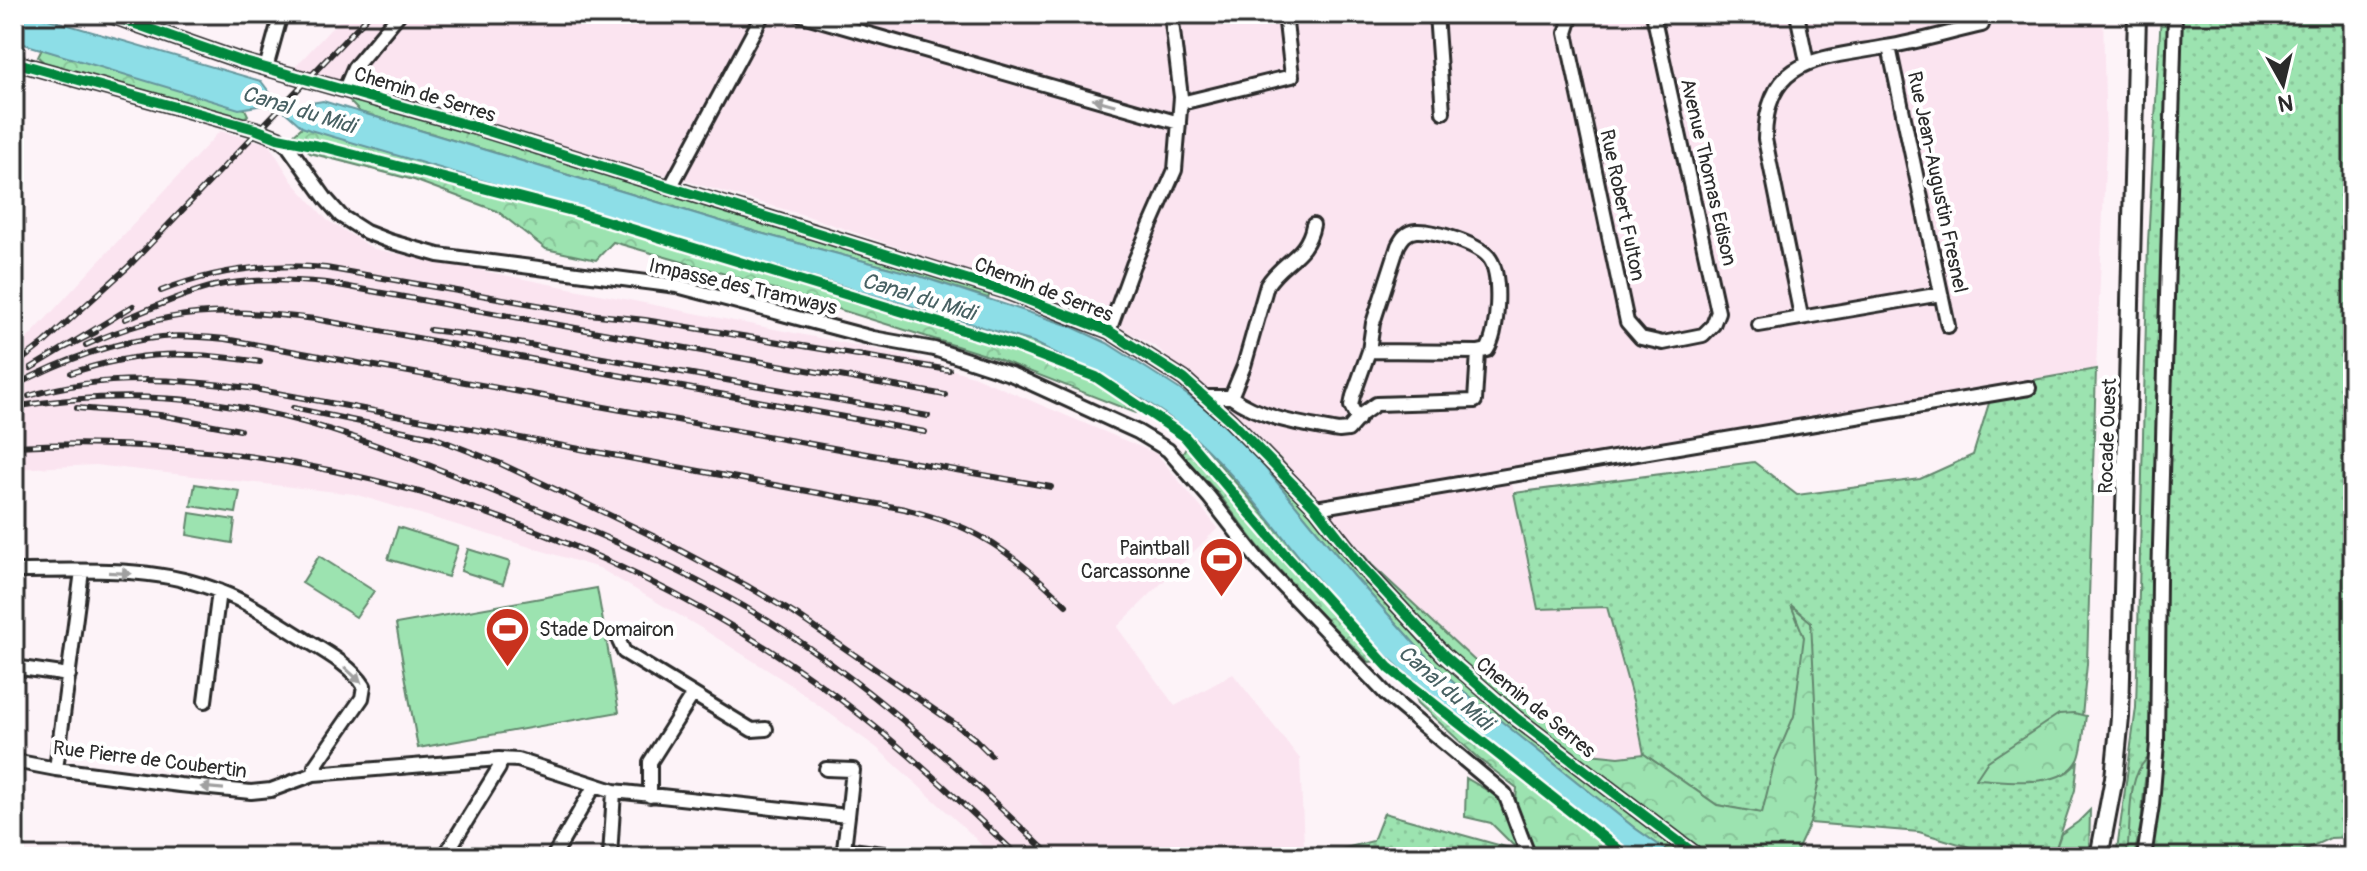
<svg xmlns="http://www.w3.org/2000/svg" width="2367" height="871" font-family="Pangolin,sans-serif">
<defs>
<pattern id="grass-dots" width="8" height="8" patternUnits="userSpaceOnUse" patternTransform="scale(2)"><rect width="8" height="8" fill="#9ce3b0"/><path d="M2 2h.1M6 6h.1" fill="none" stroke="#87c398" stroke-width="1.8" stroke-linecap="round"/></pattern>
<pattern id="forest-crowns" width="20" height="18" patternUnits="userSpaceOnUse" patternTransform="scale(2)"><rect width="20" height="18" fill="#9ce3b0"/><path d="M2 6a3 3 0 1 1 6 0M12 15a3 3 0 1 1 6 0" fill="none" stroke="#87c398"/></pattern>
</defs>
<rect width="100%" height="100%" fill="#fdf3f8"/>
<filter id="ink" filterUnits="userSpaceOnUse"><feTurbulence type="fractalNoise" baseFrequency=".0125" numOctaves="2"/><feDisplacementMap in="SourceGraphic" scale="16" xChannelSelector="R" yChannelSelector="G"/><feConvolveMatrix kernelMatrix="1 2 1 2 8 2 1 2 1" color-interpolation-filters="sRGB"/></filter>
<g filter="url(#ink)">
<path fill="#fbe4f0" d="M345,14H2103L2106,146L2096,369L1509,468L1538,609L1607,607L1634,704L1644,754L1586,760L1451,652L1260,437L1156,347L1103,318L807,216L338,80L293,69Z
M220,131L269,144L292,181L327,220L374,249L909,356L973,376L1157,454L1218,528L1117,627L1175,706L1233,674L1300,759L1304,845L1312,857H993L969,832L877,748L788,683L701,628L599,568L354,494L95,465L14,469V353Z"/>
<path fill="url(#grass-dots)" stroke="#64876e" stroke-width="2" d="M2161,14H2353V837L2330,838L2289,857H2116L2136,708L2148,242Z
M2096,369L2087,664L2075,790L2053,857H1977L1976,849L1919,832L1810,823L1717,805L1644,754L1634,704L1607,607L1538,609L1514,493L1754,462L1797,495L1920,479L1973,455L1994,387Z
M1384,813L1527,853L1584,857H1322L1334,851L1373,841Z"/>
<path fill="url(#forest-crowns)" stroke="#64876e" stroke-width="2" d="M42,49L245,109L248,115L242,122L182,103L168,97L46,64L38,57Z
M348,94L361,96L991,292L988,298L916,275L760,233L360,112L351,103Z
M302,127L1033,342L1128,389L1143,400L1136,413L998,359L732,276L613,242L596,260L546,249L497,211L414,180L310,153L293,135Z
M1200,443C1263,511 1321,583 1382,653L1378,661L1369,662L1314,608L1259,547L1217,492L1182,455L1187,446Z
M1269,455L1278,457L1321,504L1372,565L1489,674L1589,754L1619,757L1644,754L1717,805L1762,813L1775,760L1794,716L1804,637L1791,605L1811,622L1819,780L1810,823L1794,857H1676L1636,829L1457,686L1421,651L1354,576L1258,459Z
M1421,685L1633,857H1519V851L1491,823L1465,817L1466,778L1490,792L1516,800L1517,788L1479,759L1418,703L1414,693Z
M2074,713L2086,716C2084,727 2083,751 2078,760C2063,790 2004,780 1976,779L1988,761L2059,714Z
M2147,759L2141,823L2134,857H2126C2133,829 2124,780 2147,759Z
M2090,810L2089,857H2053L2061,834L2078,822Z"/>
<path fill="#9ce3b0" stroke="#64876e" stroke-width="2" d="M195,484L240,491L236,513L191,506Z
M190,513L235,520L232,543L187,535Z
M398,527L458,546L448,577L388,559Z
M468,549L510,562L503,584L461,571Z
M319,556L374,591L356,617L302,583Z
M597,588L619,712L418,748L396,624Z"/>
<path fill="#8ddee7" stroke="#66969c" stroke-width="2" d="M14,14H31L261,81L273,97L299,105L323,101L760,233L916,275L1070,326L1107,343L1179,389L1212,413L1258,459L1354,576L1421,651L1457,686L1636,829L1676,857H1633L1400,668C1323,600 1270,508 1196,439C1149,396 1090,370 1033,342L310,130L302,127L284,111L264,105L239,109L14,41Z"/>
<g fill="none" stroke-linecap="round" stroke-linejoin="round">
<defs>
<path id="minor" d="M107,14L241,61L475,127L1005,291L1109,331L1184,379L1231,421L1316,508L1363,568L1444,655L1516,718L1699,857
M799,14L1179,123
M1436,14L1443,112
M1572,14L1566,33L1627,322L1641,338L1663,343L1703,335L1713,325L1718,312L1653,14
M1797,14L1807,62
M1889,47L1948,326
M14,62L255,129L278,138L288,146L326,199L341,216L366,232L389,241L438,255L677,286L873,338L934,349L1013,375L1138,432L1168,450L1209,497L1259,561L1388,696L1505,794L1529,857
M266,68L281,14
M345,89L354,68L399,14
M1181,103L1292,76L1285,14
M670,188L763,14
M1801,316L1765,139C1766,56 1821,59 1886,47C1918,42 1950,32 1982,25
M1759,325L1941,294
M1109,331L1133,265L1175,170L1181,97L1171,14
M14,347V348
M1204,397H1231L1244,366L1267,285C1283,260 1307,257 1313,225
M1231,397C1262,419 1302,424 1339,431L1348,430L1362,414L1376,404L1475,401L1478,352L1369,351
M1358,420L1351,406L1353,396L1369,351L1373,323L1398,246C1402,238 1406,232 1416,231C1433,230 1480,244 1490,259C1502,277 1498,333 1487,350L1478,352
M1316,508L2029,388
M14,571C82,571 157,565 221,592C250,603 275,621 301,637C322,650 351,665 364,686L362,698L315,766L314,774
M619,641L624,652L752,730L766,729
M14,667L69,675
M205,701L219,591
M14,761L56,769L180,785L251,792L271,790L314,774L499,759L518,760L614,791L848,816L843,857
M56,769L82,571
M826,769L853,770L848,816
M650,796V762L693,694
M844,849L906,857
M444,857L499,768V759
M553,857L595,785
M610,857L614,791
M2144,857L2152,805L2157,743L2159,581L2175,14"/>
<path id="major" d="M2099,857L2114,778L2120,717L2137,14"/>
</defs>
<use href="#minor" stroke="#2b2b2b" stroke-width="18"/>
<use href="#major" stroke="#2b2b2b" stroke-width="22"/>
<use href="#minor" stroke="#fff" stroke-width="12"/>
<use href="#major" stroke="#fff" stroke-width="16"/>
<defs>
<path id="rail" d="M161,291C215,270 268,262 326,268L589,314L645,320L949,370
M125,319C154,307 183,294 214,286C251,278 290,280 327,283L945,395
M430,330L479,336L928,416
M86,345C168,307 227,308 315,319L925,432
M64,348L96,332
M14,366L45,342L128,267L370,14
M31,368L133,306
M71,373C142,350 188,351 260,362
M14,386C59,362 111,342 162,337C183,335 204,337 225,339L1051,487
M29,396C103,373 180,379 255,389L905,509C926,515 946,520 966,529C1004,547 1036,575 1066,605
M14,407C104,392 195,394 284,417C362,436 438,469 512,499C606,536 699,576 784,631C883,696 967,775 1052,857
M77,408L160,415L240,430
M293,408L433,437L499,463L576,499L655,537L749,587L795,614L955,724L975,739L991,755
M14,446C285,431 563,511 788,662C872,718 946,787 1019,857"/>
</defs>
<use href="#rail" stroke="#2b2b2b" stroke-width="6"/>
<use href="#rail" stroke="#fff" stroke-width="3" stroke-dasharray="9" stroke-linecap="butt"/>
<defs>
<path id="cycleway" d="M107,14L241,61L475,127L1005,291L1109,331L1184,379L1231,421L1316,508L1363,568L1444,655L1516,718L1699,857
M14,62L255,129L278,138L328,148L576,212L1015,346L1096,377L1184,436L1283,552L1389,668L1628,857"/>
</defs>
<use href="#cycleway" stroke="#fff" stroke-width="15"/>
<use href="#cycleway" stroke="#00873e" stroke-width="10"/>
</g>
<defs><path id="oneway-solid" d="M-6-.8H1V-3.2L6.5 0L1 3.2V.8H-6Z" transform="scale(2)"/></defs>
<g fill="#a0a0a0">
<use href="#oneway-solid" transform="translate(1104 102) rotate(-164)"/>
<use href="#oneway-solid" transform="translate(120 573) rotate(3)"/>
<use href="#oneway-solid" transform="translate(353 675) rotate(43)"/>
<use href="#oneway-solid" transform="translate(212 788) rotate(-175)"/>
</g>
</g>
<defs>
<symbol id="stadium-pin" viewBox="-11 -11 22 30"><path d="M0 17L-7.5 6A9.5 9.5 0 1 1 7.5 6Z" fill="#c8321e" stroke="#fff"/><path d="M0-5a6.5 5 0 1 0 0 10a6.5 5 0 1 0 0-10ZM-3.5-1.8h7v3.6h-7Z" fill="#fff"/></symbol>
</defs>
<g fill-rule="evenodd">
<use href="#stadium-pin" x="1196" y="534" width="51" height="69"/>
<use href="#stadium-pin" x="482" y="604" width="51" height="69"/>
</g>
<g text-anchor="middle" stroke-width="8" stroke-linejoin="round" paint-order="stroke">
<g font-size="20" fill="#2b2b2b" stroke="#fff">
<text transform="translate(425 94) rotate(17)" y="7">Chemin de Serres</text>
<text transform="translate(1709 172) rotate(77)" y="7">Avenue Thomas Edison</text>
<text transform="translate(1938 182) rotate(78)" y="7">Rue Jean-Augustin Fresnel</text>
<text transform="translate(1623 205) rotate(78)" y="7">Rue Robert Fulton</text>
<text transform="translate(743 286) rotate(13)" y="7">Impasse des Tramways</text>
<text transform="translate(1044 289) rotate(21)" y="7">Chemin de Serres</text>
<text transform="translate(2107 436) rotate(-88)" y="7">Rocade Ouest</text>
<text transform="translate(1536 707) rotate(39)" y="7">Chemin de Serres</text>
<text transform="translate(150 759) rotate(7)" y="7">Rue Pierre de Coubertin</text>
</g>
<g font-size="20" fill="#2b2b2b" stroke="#fff" text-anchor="end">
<text x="1190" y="555">Paintball<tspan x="1190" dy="23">Carcassonne</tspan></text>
<text x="539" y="636" text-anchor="start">Stade Domairon</text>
</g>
<g font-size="22" font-style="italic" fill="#486163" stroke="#fff">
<text transform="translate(299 109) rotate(17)" y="8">Canal du Midi</text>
<text transform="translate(919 296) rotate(17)" y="8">Canal du Midi</text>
<text transform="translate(1446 687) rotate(41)" y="8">Canal du Midi</text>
</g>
</g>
<rect width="2367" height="871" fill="none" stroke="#fff" stroke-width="48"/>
<rect x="24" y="24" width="2319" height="823" fill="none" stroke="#2b2b2b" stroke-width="3" filter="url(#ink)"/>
<g transform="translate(2283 84) rotate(172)" stroke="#ffffff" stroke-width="6" paint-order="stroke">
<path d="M0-6L14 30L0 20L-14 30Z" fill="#2b2b2b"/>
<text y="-12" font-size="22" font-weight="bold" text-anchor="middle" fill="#2b2b2b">N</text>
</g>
</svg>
